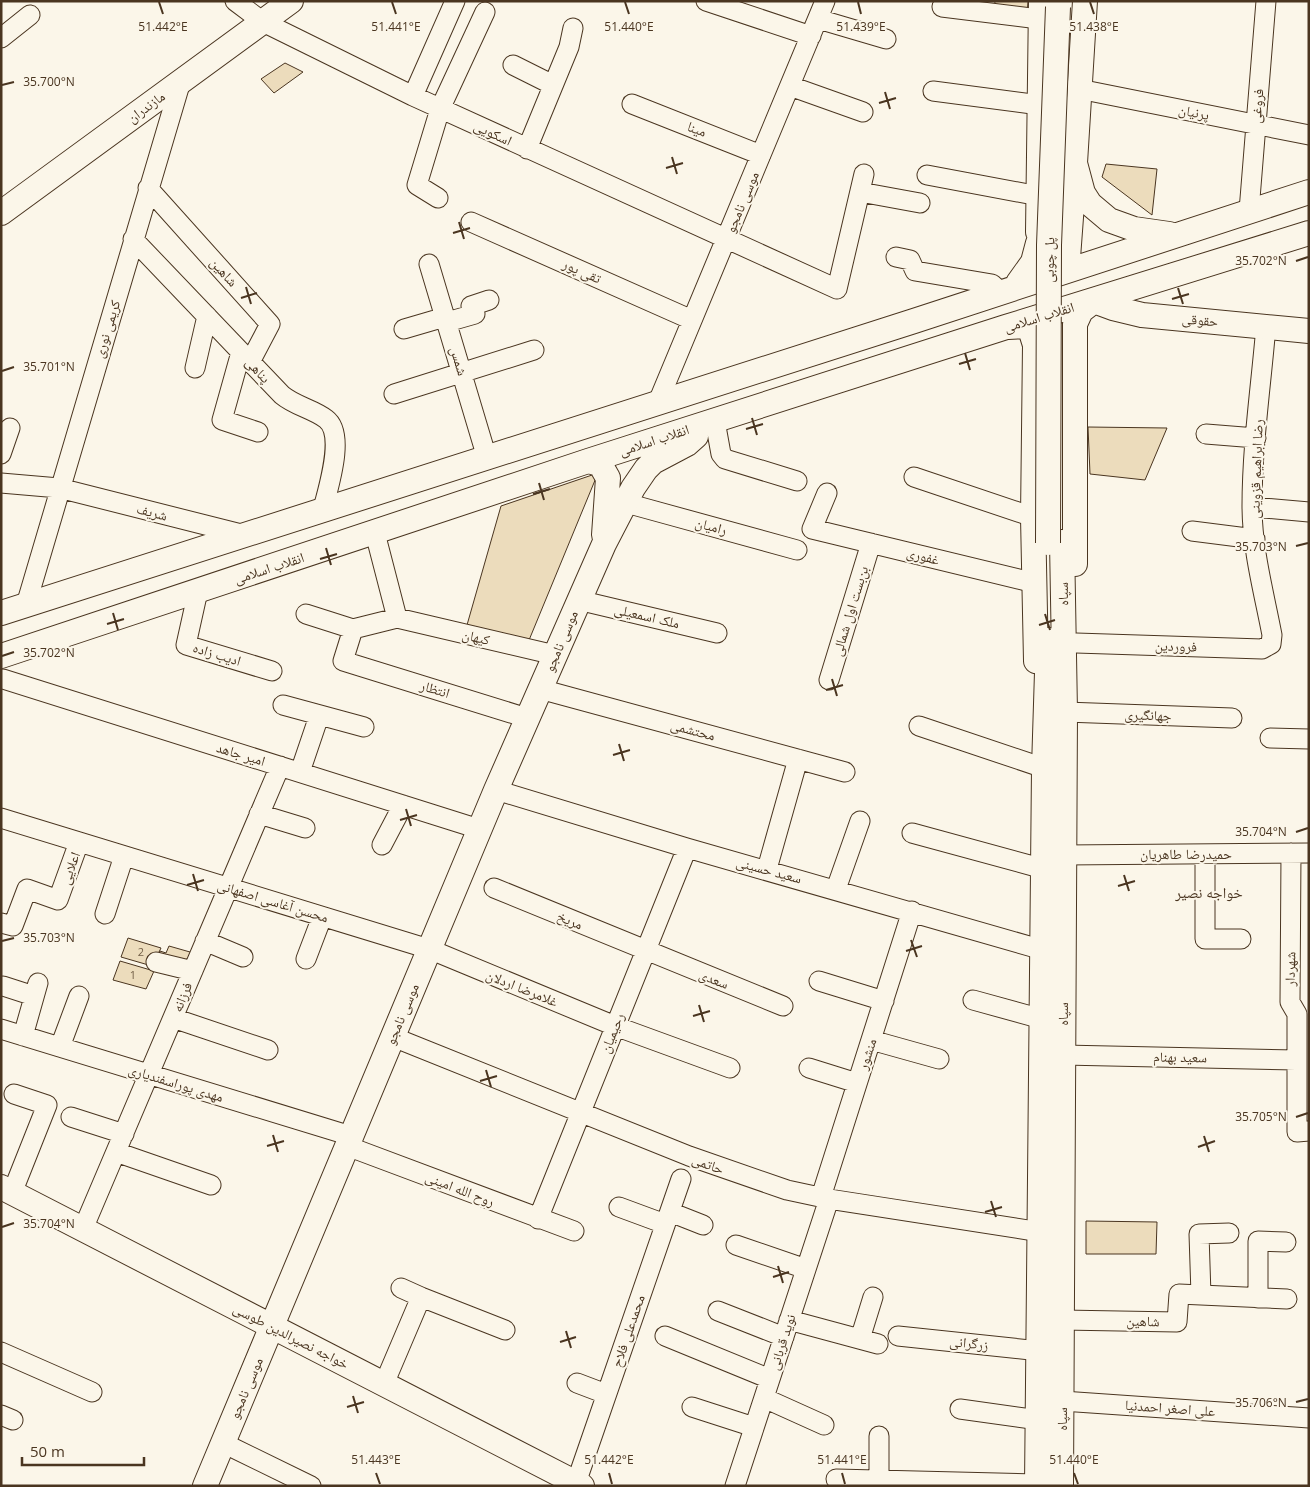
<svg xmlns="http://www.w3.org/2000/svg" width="1310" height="1487" font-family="'Open Sans','Noto Naskh Arabic',sans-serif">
<rect width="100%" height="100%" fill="#fbf6e9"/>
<path fill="#ecdcbc" stroke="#4a3520" d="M995,1H1028L1027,16L994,13Z
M285,63L303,72L274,93L261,79Z
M1106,164L1157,169L1152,215L1102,177Z
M1088,427L1167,428L1145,480L1090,474Z
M598,473L527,645L465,632L501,506Z
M128,938L161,948L152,966L121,957Z
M169,946L197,954L191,968L157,959L160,951L166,953Z
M120,961L154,971L146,989L113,980Z
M1086,1221L1157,1222L1156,1254H1086Z"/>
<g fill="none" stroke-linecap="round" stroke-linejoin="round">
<defs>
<path id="minor" d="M235,1L263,22L413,96L837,289L864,174
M706,1L811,36
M942,7L1039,19
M818,19L886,39
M1,38L30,15
M513,65L553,85
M790,86L863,112
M1079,89L1309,135
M933,91L1040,105
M413,96L455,1
M632,104L761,155
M527,149L569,47L573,28
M927,175L1039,196
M148,188L270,324L250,362
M860,192L920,203
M438,198L417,185L440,109L485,12
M1249,211L1266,1
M471,222L692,320
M133,239L282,395C295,406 313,409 326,419C346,434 328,488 323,509
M896,257L910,260L915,271L992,284L1002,293
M429,264L487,458
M447,322L475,314L471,306L489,300
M404,329L445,317
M241,352L222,420L258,432
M195,368L207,316
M394,394L534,350
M658,402L825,1
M715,421L721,454L725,459L797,481
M1206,434L1256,438
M1,454L10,428
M914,477L1033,517
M1,483L59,488L245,535
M827,493L812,529L1035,583
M626,503L797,550
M1252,507L1309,512
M1192,531L1255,539
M375,533L397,618L555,655
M198,591L186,645L272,671
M578,600L717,633
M26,605L181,81
M306,614L353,629
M397,618L353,629L343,661L527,718
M1076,643L1262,649L1271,644L1272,635C1264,593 1252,549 1252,506C1252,446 1261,386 1266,326
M3,679L479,829
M829,680L871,543
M540,689L845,772
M283,705L364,727
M1065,712L1232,718
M919,726L1044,768
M1270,738L1309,739
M300,772L319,716
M496,790L687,848L1043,950
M259,814L305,828
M1,818L429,949L615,1026L730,1068
M912,833L1044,869
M382,845L403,805
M1291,853L1290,1002L1297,1014V1132L1309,1131
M1205,854V939H1241
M1064,855L1309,853
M767,869L798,759
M494,888L783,1006
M836,889L860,821
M105,914L124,856
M1,923L13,926L27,889L58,900L79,842
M205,941L243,957
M306,959L322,917
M156,962L193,971
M819,981L884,1001
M3,986L34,996
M973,1000L1042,1019
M173,1018L268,1050
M1,1029L351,1136
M23,1036L38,983
M393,1037L689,1156L787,1190L829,1199L1041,1232
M871,1040L939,1059
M60,1047L79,996
M1063,1055L1296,1060
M809,1068L857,1083
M14,1094L47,1105L16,1183
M71,1117L124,1134
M347,1146L574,1231
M116,1152L211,1185
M821,1197L912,911
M619,1207L665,1224
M670,1212L703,1225
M538,1219L687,848
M83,1229L280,766
M736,1245L806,1269
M1201,1295L1199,1234L1229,1233
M421,1297L505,1330
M1258,1298V1241L1286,1242
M718,1311L784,1337
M789,1320L878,1344
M1062,1320L1177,1322L1179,1294L1287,1299
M665,1336L770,1379
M898,1336L1040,1351
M860,1339L873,1297
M1,1352L92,1392
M577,1383L606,1394
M384,1384L421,1297L401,1288
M764,1398L824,1425
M1062,1401L1309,1418
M692,1407L754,1427
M960,1409L1039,1420
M1,1415L13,1420
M223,1443L311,1486
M836,1479L1037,1484
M879,1481V1436
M576,1483L681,1179
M735,1486L829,1199"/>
<path id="major" d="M1085,1L1075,163L1083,193L1090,204L1109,220L1134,229L1169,234
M1,213L291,1
M1038,232L1041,1
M1047,267C1058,270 1063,266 1068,258L1075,163
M1018,283L1033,262L1038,243
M1094,301L1113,308L1142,315L1309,331
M1008,327L1026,326L1030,329L1035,345L1033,517L1036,661
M588,461L600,464L608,478L604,535
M1075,564V324L1081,311L1094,301
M1,613L914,321L1309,192
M1,656L588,461L1006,327L1309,233
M1,1187L582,1486
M205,1486L496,790L604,544L633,488L646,469L653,462L687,444L696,436
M1037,1486L1044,768L1048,640
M1061,1486L1065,712L1062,542"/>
</defs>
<use href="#minor" stroke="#4a3520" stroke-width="21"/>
<use href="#major" stroke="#4a3520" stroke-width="26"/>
<use href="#minor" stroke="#fbf6e9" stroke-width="19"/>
<use href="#major" stroke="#fbf6e9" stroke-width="24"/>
<defs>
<path id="major-bridge" d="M1048,543L1049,245L1058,7"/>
</defs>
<use href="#major-bridge" stroke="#4a3520" stroke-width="26" stroke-linecap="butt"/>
<use href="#major-bridge" stroke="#fbf6e9" stroke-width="24"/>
</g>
<path fill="none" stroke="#4a3520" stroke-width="2" d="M159,2L163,14M392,2L396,14M625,2L629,14M858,2L861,14M1090,2L1094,14M2,85L14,82M885,92L890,109M879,103L896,98M672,157L677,174M666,168L683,163M459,222L464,239M453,233L470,228M1296,261L1308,257M246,287L251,304M1178,288L1183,304M241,298L257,293M1172,299L1189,294M965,353L970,370M959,364L976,359M2,371L14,367M752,418L757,435M746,429L763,424M539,483L544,500M533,494L550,489M1296,546L1308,543M326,548L331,565M320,559L337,554M113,613L118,630M1045,614L1050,630M107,624L124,619M1039,625L1055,620M2,656L14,652M832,679L837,696M826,690L843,685M619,744L624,761M613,755L630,750M406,809L411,826M400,820L417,815M1296,832L1308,828M193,874L198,891M1124,875L1129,891M187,885L204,880M1118,886L1135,881M911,940L917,957M2,941L14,938M906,951L922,946M699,1005L704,1022M693,1016L710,1011M486,1070L491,1087M480,1081L497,1076M1296,1117L1308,1113M273,1135L278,1152M1204,1136L1209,1152M267,1146L284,1141M1198,1147L1215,1141M991,1201L996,1217M985,1212L1002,1207M2,1227L14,1223M778,1266L783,1283M773,1277L789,1272M566,1331L571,1348M560,1342L576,1337M353,1396L358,1413M1296,1402L1308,1399M347,1407L364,1402M376,1473L380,1484M609,1473L612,1484M842,1473L845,1484M1074,1473L1078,1484"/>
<g text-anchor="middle" stroke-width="4" stroke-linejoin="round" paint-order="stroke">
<g font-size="11" fill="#725f47">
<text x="141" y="956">2</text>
<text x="133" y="979">1</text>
</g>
<g font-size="14" fill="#4a3520" stroke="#fbf6e9">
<text transform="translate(1257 106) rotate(-85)" y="5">فروغی</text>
<text transform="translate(146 107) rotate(-36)" y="5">مازندران</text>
<text transform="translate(1194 112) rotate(11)" y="5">پرنیان</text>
<text transform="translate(697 129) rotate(21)" y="5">مینا</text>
<text transform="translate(493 133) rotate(25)" y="5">اسکویی</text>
<text transform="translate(742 202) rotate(-67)" y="5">موسی نامجو</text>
<text transform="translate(1049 260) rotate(-89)" y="5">پل چوبی</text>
<text transform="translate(582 271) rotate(24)" y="5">تقی پور</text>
<text transform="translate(224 272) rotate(48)" y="5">شاهین</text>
<text transform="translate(1039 317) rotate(-17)" y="5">انقلاب اسلامی</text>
<text transform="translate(1200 320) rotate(5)" y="5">حقوقی</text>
<text transform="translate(107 329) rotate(-73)" y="5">کریمی نوری</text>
<text transform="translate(459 361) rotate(73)" y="5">شمس</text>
<text transform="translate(258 370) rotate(47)" y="5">پناهی</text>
<text transform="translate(654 440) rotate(-18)" y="5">انقلاب اسلامی</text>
<text transform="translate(1256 469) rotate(-88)" y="5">رضا ابراهیم قزوینی</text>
<text transform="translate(152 512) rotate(14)" y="5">شریف</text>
<text transform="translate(711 526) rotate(15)" y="5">رامیان</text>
<text transform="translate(923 556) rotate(14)" y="5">غفوری</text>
<text transform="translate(269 568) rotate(-18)" y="5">انقلاب اسلامی</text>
<text transform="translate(1063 594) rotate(-91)" y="5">سپاه</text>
<text transform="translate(850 611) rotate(-73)" y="5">بن‌بست اول شمالی</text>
<text transform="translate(647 616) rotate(13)" y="5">ملک اسمعیلی</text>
<text transform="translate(476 637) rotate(13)" y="5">کیهان</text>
<text transform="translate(561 641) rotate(-67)" y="5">موسی نامجو</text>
<text transform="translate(1176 646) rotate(2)" y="5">فروردین</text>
<text transform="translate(217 654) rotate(17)" y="5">ادیب زاده</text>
<text transform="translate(435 689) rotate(17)" y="5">انتظار</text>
<text transform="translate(1148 715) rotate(2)" y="5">جهانگیری</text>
<text transform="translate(693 730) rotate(15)" y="5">محتشمی</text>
<text transform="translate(241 754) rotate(17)" y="5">امیر جاهد</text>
<text x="1186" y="859">حمیدرضا طاهریان</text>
<text transform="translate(70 868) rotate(-70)" y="5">اعلایی</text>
<text transform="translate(769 870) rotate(15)" y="5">سعید حسینی</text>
<text transform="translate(273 901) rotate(17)" y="5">محسن آغاسی اصفهانی</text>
<text transform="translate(570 920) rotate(23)" y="5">مریخ</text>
<text transform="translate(1290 969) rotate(-89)" y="5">شهردار</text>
<text transform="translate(714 979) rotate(22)" y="5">سعدی</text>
<text transform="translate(522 988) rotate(22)" y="5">غلامرضا اردلان</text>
<text transform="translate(182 997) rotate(-67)" y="5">فرزانه</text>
<text transform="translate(402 1014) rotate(-67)" y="5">موسی نامجو</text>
<text transform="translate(1063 1014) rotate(-90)" y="5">سپاه</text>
<text transform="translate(612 1033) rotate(-68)" y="5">رحیمیان</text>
<text transform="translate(867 1054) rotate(-72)" y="5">منشور</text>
<text transform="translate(1180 1057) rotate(1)" y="5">سعید بهنام</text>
<text transform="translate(176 1083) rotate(17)" y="5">مهدی پوراسفندیاری</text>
<text transform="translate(708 1164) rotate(20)" y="5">حاتمی</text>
<text transform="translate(460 1189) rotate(21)" y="5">روح الله امینی</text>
<text transform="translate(1143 1321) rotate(1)" y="5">شاهین</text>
<text transform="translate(628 1331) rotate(-71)" y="5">محمدعلی فلاح</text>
<text transform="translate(291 1336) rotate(27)" y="5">خواجه نصیرالدین طوسی</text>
<text transform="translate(782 1342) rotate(-72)" y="5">نوید قربانی</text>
<text transform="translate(969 1343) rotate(6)" y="5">زرگرانی</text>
<text transform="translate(246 1388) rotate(-67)" y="5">موسی نامجو</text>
<text transform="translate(1170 1408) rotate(4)" y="5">علی اصغر احمدنیا</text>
<text transform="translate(1062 1419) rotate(-90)" y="5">سپاه</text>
</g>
<g font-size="15" fill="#4a3520" stroke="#fbf6e9">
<text x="1209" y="898">خواجه نصیر</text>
</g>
</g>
<g font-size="12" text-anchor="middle" fill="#4a3520" stroke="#fbf6e9" stroke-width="4" stroke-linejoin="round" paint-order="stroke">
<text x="163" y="31">51.442°E</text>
<text x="396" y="31">51.441°E</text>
<text x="629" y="31">51.440°E</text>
<text x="861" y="31">51.439°E</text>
<text x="1094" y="31">51.438°E</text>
<text x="49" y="86">35.700°N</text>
<text x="1261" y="265">35.702°N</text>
<text x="49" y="371">35.701°N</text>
<text x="1261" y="551">35.703°N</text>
<text x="49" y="657">35.702°N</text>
<text x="1261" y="836">35.704°N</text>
<text x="49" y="942">35.703°N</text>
<text x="1261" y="1121">35.705°N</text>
<text x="49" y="1228">35.704°N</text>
<text x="1261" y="1407">35.706°N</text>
<text x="376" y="1464">51.443°E</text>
<text x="609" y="1464">51.442°E</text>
<text x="842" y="1464">51.441°E</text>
<text x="1074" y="1464">51.440°E</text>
</g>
<rect width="1310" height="1487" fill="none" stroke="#4a3520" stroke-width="5"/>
<path d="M22 1457v8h122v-8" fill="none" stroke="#4a3520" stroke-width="2.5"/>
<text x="30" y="1457" font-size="15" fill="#4a3520" stroke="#fbf6e9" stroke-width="4" paint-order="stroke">50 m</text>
</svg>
